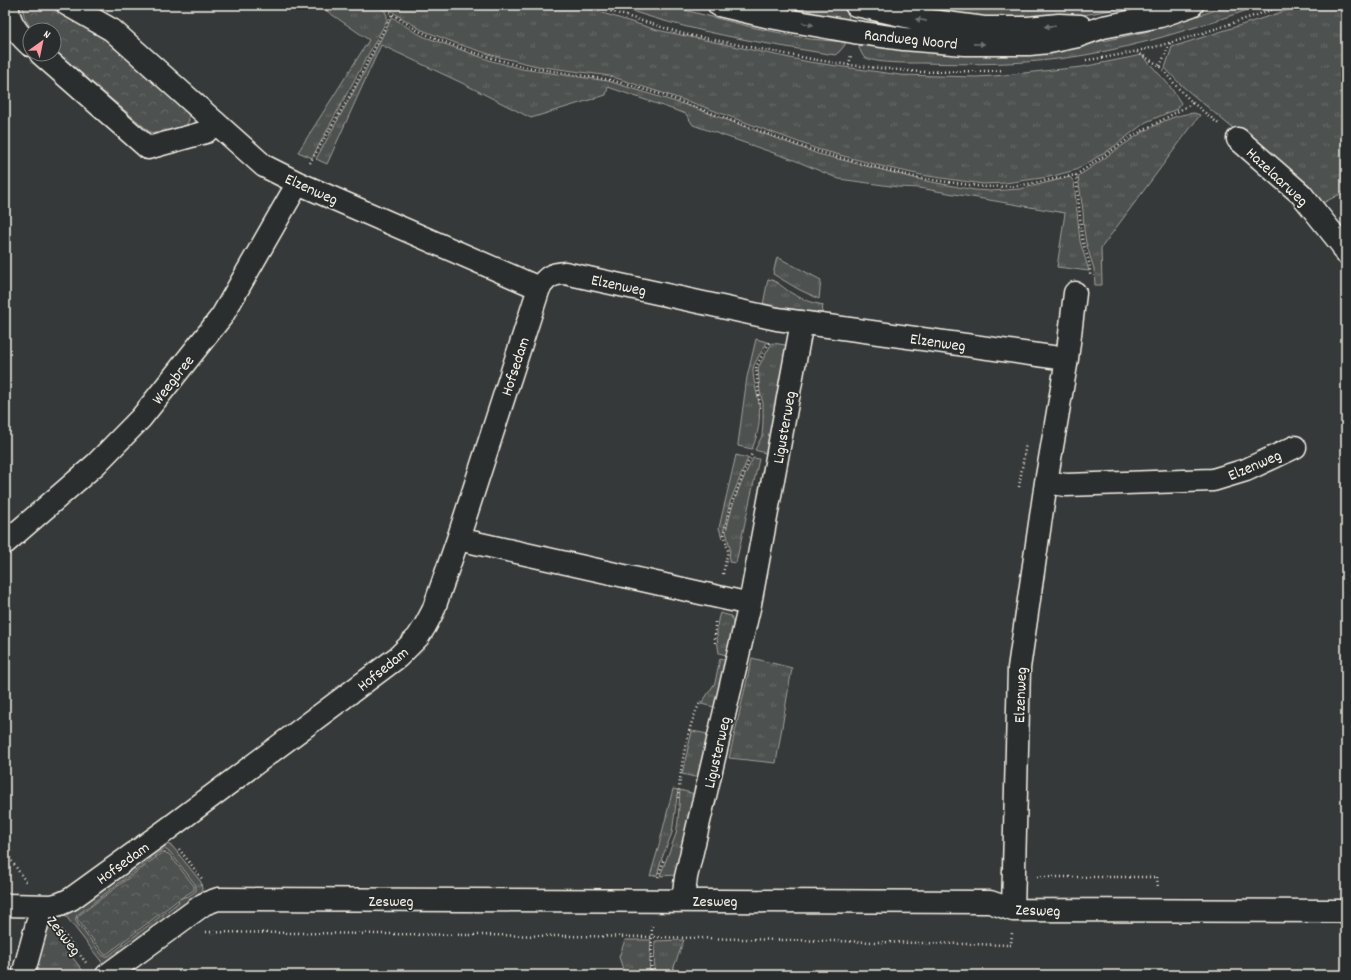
<svg xmlns="http://www.w3.org/2000/svg" width="1351" height="980" font-family="Dekko,sans-serif">
<defs>
<pattern id="grass-tufts" width="24" height="20" patternUnits="userSpaceOnUse"><rect width="24" height="20" fill="#4e514f"/><path d="M3 7l-1-3M5 7V3M7 7l1-3M15 17l-1-3M17 17v-4M19 17l1-3" fill="none" stroke="#686a68"/></pattern>
<pattern id="park-crowns" width="20" height="18" patternUnits="userSpaceOnUse"><rect width="20" height="18" fill="#4e514f"/><path d="M2 6a3 3 0 1 1 6 0M12 15a3 3 0 1 1 6 0" fill="none" stroke="#686a68"/></pattern>
</defs>
<rect width="100%" height="100%" fill="#363939"/>
<filter id="ink" filterUnits="userSpaceOnUse"><feTurbulence type="fractalNoise" baseFrequency=".025" numOctaves="2"/><feDisplacementMap in="SourceGraphic" scale="8" xChannelSelector="R" yChannelSelector="G"/><feConvolveMatrix kernelMatrix="1 2 1 2 8 2 1 2 1" color-interpolation-filters="sRGB"/></filter>
<g filter="url(#ink)">
<path fill="url(#grass-tufts)" stroke="#a1a19c" fill-rule="evenodd" d="M318,5H375L384,10L387,15V20L312,158L298,152L369,40Z
M384,5H581L593,10L657,30L809,62L900,75L976,77L994,76L1082,67L1142,55L1169,85L1181,103L1177,109L1146,122L1109,150L1076,170L1049,177L1005,183L983,184L921,175L885,167L817,149L696,104L610,76L537,66L495,56L458,44L422,30L397,15Z
M614,5H664L756,28L810,39L845,42V45L839,52L835,55C760,43 686,31 614,5Z
M803,5H831L850,11L848,19H847C836,17 807,15 803,5Z
M896,5H1138L1062,19L1011,20L965,15Z
M1232,5H1263C1211,22 1160,40 1106,51C1046,64 984,65 923,63C911,63 871,64 863,56C862,54 860,50 859,48L860,45L884,47L1046,49L1108,40L1149,31Z
M1304,5H1346V191L1319,205L1248,141L1181,85L1165,68L1172,47Z
M392,17L413,31L425,37L492,61L522,69L608,81L695,108L818,154L926,181L975,190L991,191L1020,189L1070,177L1074,182L1080,241L1089,271L1057,267L1065,213L919,188L898,187L839,179L794,160L693,125L686,114L608,87L606,95L531,118L462,83L381,45L327,164L316,159L364,73Z
M1194,113L1200,115L1101,248L1102,285H1095L1094,269L1086,243L1084,230L1083,211L1078,176C1111,156 1156,115 1194,113Z
M777,257L821,280L819,299L798,289L773,274Z
M768,279C778,281 784,289 793,294C802,299 812,303 823,305L822,313L763,305Z
M756,339L767,342C764,349 754,362 753,369C753,381 757,392 759,403C761,419 758,435 752,449L738,446V444L747,377Z
M772,343L786,345L768,454L755,450L762,436L763,422V403L760,392L758,368Z
M736,455L748,458L730,502L722,538L719,528Z
M753,458L759,459L736,563L729,562L730,548L726,531L732,508L739,488Z
M720,613L731,616C737,626 729,644 726,655L719,653C717,640 715,626 720,613Z
M720,658L726,660L714,707L701,704L715,683Z
M752,658L792,668L776,763L729,758Z
M692,731L708,734L699,778L682,774Z
M673,789L678,790L672,833L662,858L657,875L650,876L658,849Z
M680,790L695,794L676,875L660,876L676,834L678,821Z
M164,844H168L173,847L201,882L202,889L201,894L104,965L65,915L69,911L75,909ZM164,849L170,852L195,884L196,887V891L187,897L186,896L178,900L179,902L108,956H103L75,920L77,915Z
M50,928L86,975H29L43,936Z
M625,940H651L649,975H625L619,957Z
M684,940L671,975H654L655,941Z"/>
<path fill="url(#park-crowns)" stroke="#a1a19c" d="M24,5H46L108,41L188,113L189,120L186,126L161,134L150,132L54,50V30L31,29C27,21 21,14 24,5Z
M163,852L169,854L194,886V890L178,900L107,954H104L77,919L78,916Z"/>
<g fill="none" stroke-linecap="round" stroke-linejoin="round">
<defs>
<path id="minor" d="M8,5C7,20 19,35 30,45
M68,5L112,30L264,166L298,183L539,288C547,277 551,274 565,273L777,319L1067,359
M41,54L148,148L206,132L215,122
M1238,139L1301,194L1342,245L1346,253
M1046,482L1066,485L1213,480L1246,470L1295,447
M458,539L750,604
M5,543L96,464L141,418L222,316L298,183
M683,900L686,877L750,604L802,322
M5,905L52,906L60,904L71,899L165,831L398,657L418,637L425,626L433,611L458,539L539,288
M1013,910L1019,668L1046,482L1067,359L1075,293
M23,975L42,906
M107,975L204,904L218,899L990,902L1013,910L1346,911"/>
<path id="major" d="M719,5L770,17L854,32L904,39L965,44H1029L1049,42L1078,36L1103,27L1160,16L1192,5
M856,5L924,20L984,28H1028L1059,25L1080,26"/>
</defs>
<use href="#minor" stroke="#f4f1e8" stroke-width="25"/>
<use href="#major" stroke="#f4f1e8" stroke-width="25"/>
<path stroke="#f4f1e8" stroke-width="2.5" stroke-dasharray="1 3" stroke-linecap="butt" d="M380,5L392,14L417,30L439,40L472,52L520,66L611,80L663,95L806,148L848,160L919,178L984,187L1017,186L1076,175L1131,137L1193,103
M596,5L610,11L684,34L811,59L849,65L920,72L990,71L1004,70
M1137,52L1160,66L1177,87L1193,103L1220,125
M1086,60C1155,52 1220,27 1286,5
M849,65L851,55
M1160,66L1170,43
M310,163L352,92L392,14
M1076,175L1082,237C1084,251 1091,259 1090,275
M760,408L756,367L770,341
M1019,487L1026,443
M723,574L728,551L724,533L732,503L752,453
M715,643V620
M678,798C681,767 686,728 701,701
M179,849L203,880
M5,851L26,882
M658,877L664,859
M1037,877H1157L1158,888
M61,930L87,964
M206,932L652,937L1011,945L1012,933
M651,975L652,924"/>
<use href="#minor" stroke="#2a2d2e" stroke-width="22"/>
<use href="#major" stroke="#2a2d2e" stroke-width="22"/>
</g>
<defs><path id="oneway-solid" d="M-6-.8H1V-3.2L6.5 0L1 3.2V.8H-6Z"/></defs>
<g fill="#71726f">
<use href="#oneway-solid" transform="translate(921 20) rotate(-169)"/>
<use href="#oneway-solid" transform="translate(808 24) rotate(11)"/>
<use href="#oneway-solid" transform="translate(1050 26) rotate(174)"/>
<use href="#oneway-solid" transform="translate(979 44) rotate(1)"/>
</g>
</g>
<g text-anchor="middle" stroke-width="3.5" stroke-linejoin="round" paint-order="stroke">
<g font-size="16" fill="#f4f1e8" stroke="#2a2d2e">
<text transform="translate(911 38) rotate(6)" y="6">Randweg Noord</text>
<text transform="translate(1278 176) rotate(43)" y="6">Hazelaarweg</text>
<text transform="translate(312 188) rotate(24)" y="6">Elzenweg</text>
<text transform="translate(619 284) rotate(12)" y="6">Elzenweg</text>
<text transform="translate(938 341) rotate(8)" y="6">Elzenweg</text>
<text transform="translate(514 366) rotate(-72)" y="6">Hofsedam</text>
<text transform="translate(172 379) rotate(-52)" y="6">Weegbree</text>
<text transform="translate(783 427) rotate(-80)" y="6">Ligusterweg</text>
<text transform="translate(1254 464) rotate(-23)" y="6">Elzenweg</text>
<text transform="translate(382 668) rotate(-39)" y="6">Hofsedam</text>
<text transform="translate(1019 695) rotate(-88)" y="6">Elzenweg</text>
<text transform="translate(716 752) rotate(-77)" y="6">Ligusterweg</text>
<text transform="translate(122 862) rotate(-36)" y="6">Hofsedam</text>
<text x="391" y="906">Zesweg</text>
<text x="715" y="906">Zesweg</text>
<text transform="translate(1038 909) rotate(2)" y="6">Zesweg</text>
<text transform="translate(65 935) rotate(52)" y="6">Zesweg</text>
</g>
</g>
<rect width="1351" height="980" fill="none" stroke="#2a2d2e" stroke-width="20"/>
<rect x="10" y="10" width="1331" height="960" fill="none" stroke="#f4f1e8" stroke-width="1.5" filter="url(#ink)"/>
<g transform="translate(42 42) rotate(33)"><circle r="19" fill="#2a2d2e" stroke="#7b7b78"/>
<path d="M0-3L7 15L0 10L-7 15Z" fill="#ff9aa2"/>
<text y="-6" font-size="11" font-weight="bold" text-anchor="middle" fill="#f4f1e8">N</text>
</g>
</svg>
